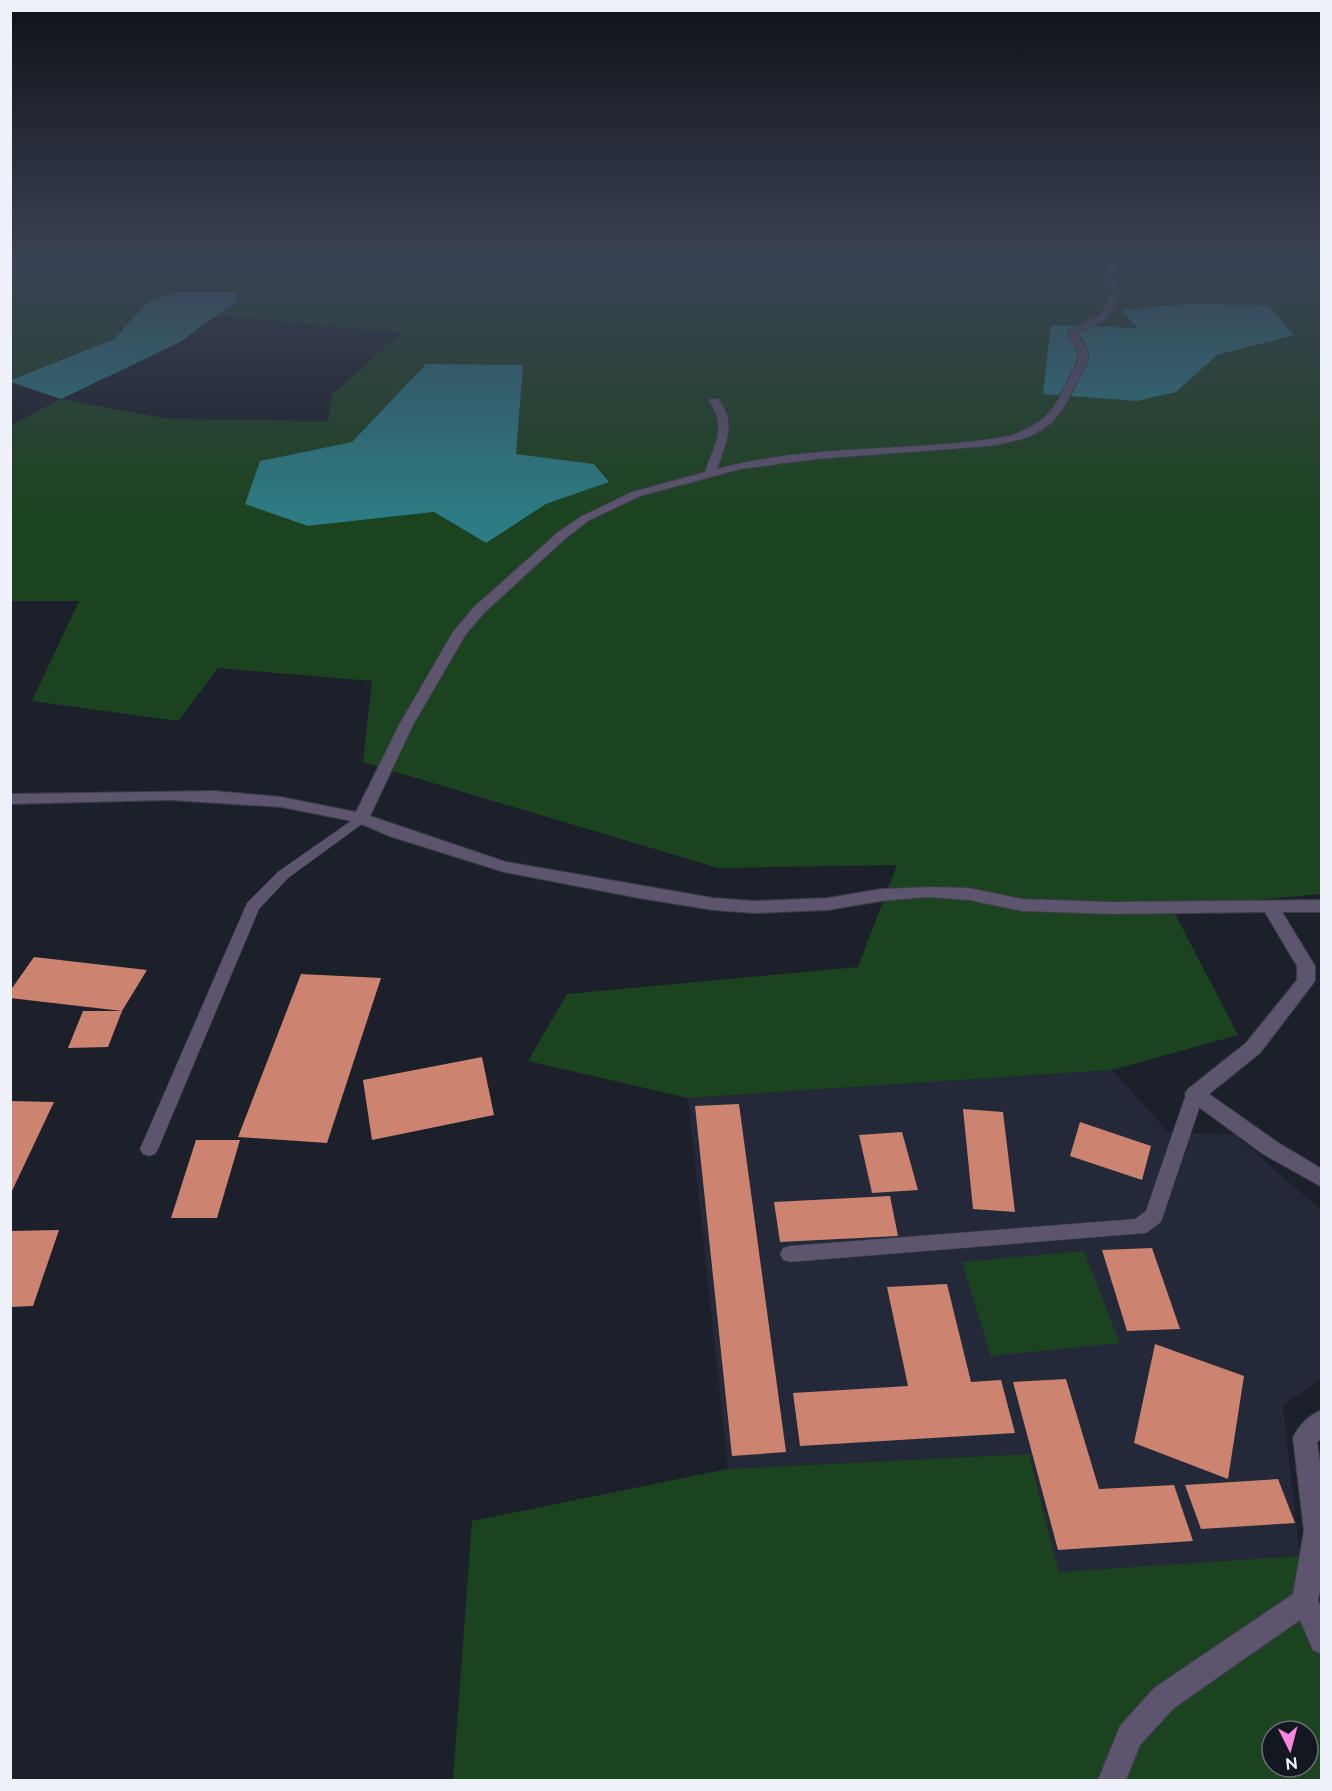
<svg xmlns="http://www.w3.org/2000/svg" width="1332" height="1791" font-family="Raleway,sans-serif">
<rect width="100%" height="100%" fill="#1c202a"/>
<path fill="#232938" d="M1112,1070L1168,1132L1235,1135L1321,1210V1379L1283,1405L1300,1556L1059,1572L1029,1454L728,1469L688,1098Z"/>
<path fill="#1c431f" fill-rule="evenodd" d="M11,265H1321V894L1172,908L1238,1035L1112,1070L688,1098L528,1061L567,994L858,967L897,865L718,868L363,762L372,681L218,668L178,721L32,701L79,601H11V425L61,399L169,419L328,421L332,395L401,333L216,315L235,302L148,301L114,339L11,380ZM1186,304L1267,305L1294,335L1217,355L1175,392L1138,329L1122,310ZM426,364L523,365L516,454L594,464L608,482L546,504L486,543L434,512L308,526L260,461L352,442Z
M1084,1251L1120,1343L991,1356L962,1262Z
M1029,1454L1059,1572L1300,1556L1321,1604V1780H453L472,1521L728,1469ZM1272,1731H1308V1767H1272Z"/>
<path fill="#2c7c83" d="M180,292H237L235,302L180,342L61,399L11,382V380L114,339L149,301Z
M1186,304L1268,305L1294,335L1217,355L1176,392L1137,401L1043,394L1051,325L1137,328L1122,310Z
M426,364L523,365L516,454L594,464L609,482L546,504L486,543L434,512L308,526L245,504L260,461L352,442Z"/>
<path fill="#cc836f" d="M34,957L147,970L122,1011L10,998V991Z
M301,974L381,978L327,1143L238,1137Z
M83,1011H122L108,1047L68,1048Z
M482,1057L494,1115L372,1140L363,1080Z
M10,1101L54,1102L10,1195Z
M739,1104L786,1452L732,1456L695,1106Z
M963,1109L1003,1112L1015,1212L973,1209Z
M1080,1122L1151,1146L1142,1180L1070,1156Z
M902,1132L918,1190L872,1193L859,1135Z
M196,1140H240L217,1218H171Z
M890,1196L898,1236L780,1242L774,1202Z
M59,1230L33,1306L10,1307V1231Z
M1152,1248L1180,1329L1127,1331L1102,1250Z
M947,1284L971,1382L1001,1380L1015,1433L800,1446L793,1393L908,1386L887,1287Z
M1155,1344L1244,1376L1228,1479L1134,1443Z
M1066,1379L1099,1489L1174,1485L1193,1541L1058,1550L1013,1382Z
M1278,1479L1295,1523L1201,1529L1185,1485Z"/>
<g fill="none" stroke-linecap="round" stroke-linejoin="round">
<defs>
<path id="service" d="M361,814L368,818L366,821L288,878L259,909L158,1149L155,1154L149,1156L143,1154L140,1149L247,903L278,872Z
M1195,1087L1201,1089L1204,1094L1163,1216L1161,1222L1146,1233L790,1262L783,1260L780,1254L783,1248L790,1246L1135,1219L1146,1211L1186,1094L1189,1089Z"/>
<path id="minor" d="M1109,265H1117L1112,278L1120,295L1106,320L1078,332C1080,342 1088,345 1088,357C1087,366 1079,378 1075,386C1055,430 1037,438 990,446L816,459L741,469L640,496L588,521L565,539L484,613L466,634L413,725L370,816L506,862L713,898L754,901L828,898L881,889L928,887L969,888L1022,899L1112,902L1322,900V912H1282L1315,966V981L1260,1053L1209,1094L1277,1142L1322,1169V1187L1263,1154L1188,1099L1185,1094L1188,1089L1246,1043L1297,980V966L1265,912L1112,914L1022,911L969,900L928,897L881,901L828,910L754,913L713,910L639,898L504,872L389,836L357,822L281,807L169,800L10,804V794L215,791L281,797L356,812L399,725L453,632L474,607L557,533L580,517L632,492L705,472C714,445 728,427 709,401L710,399H718C737,422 726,443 717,469C812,443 914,453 1010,436C1047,421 1052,414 1069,378C1072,372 1078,364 1078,357C1079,345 1070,342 1068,331L1099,316L1112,295L1104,278Z
M1322,1410V1438L1317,1442L1322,1476V1577L1318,1601L1322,1609V1654L1313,1650L1300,1620L1174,1708L1140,1745L1126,1780H1098L1120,1726L1154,1688L1293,1594L1304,1531L1293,1438C1298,1426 1309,1415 1322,1410Z"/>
</defs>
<use href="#service" stroke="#393d47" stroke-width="1"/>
<use href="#minor" stroke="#393d47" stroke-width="2"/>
<use href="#service" fill="#5d546e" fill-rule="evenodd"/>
<use href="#minor" fill="#5d546e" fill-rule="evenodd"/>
</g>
<linearGradient id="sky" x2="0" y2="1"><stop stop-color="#0f1217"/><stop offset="0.51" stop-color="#3a4255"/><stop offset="1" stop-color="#3a4255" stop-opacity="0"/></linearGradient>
<rect width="1332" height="516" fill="url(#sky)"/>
<rect width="1332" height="1791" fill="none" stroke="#eef2f8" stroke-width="24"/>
<g transform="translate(1290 1749) rotate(174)"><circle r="28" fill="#131720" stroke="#6b6f76" stroke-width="1.5"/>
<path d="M0-4.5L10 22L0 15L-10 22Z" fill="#fe85df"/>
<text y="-9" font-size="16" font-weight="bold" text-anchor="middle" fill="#eef2f8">N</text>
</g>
</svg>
